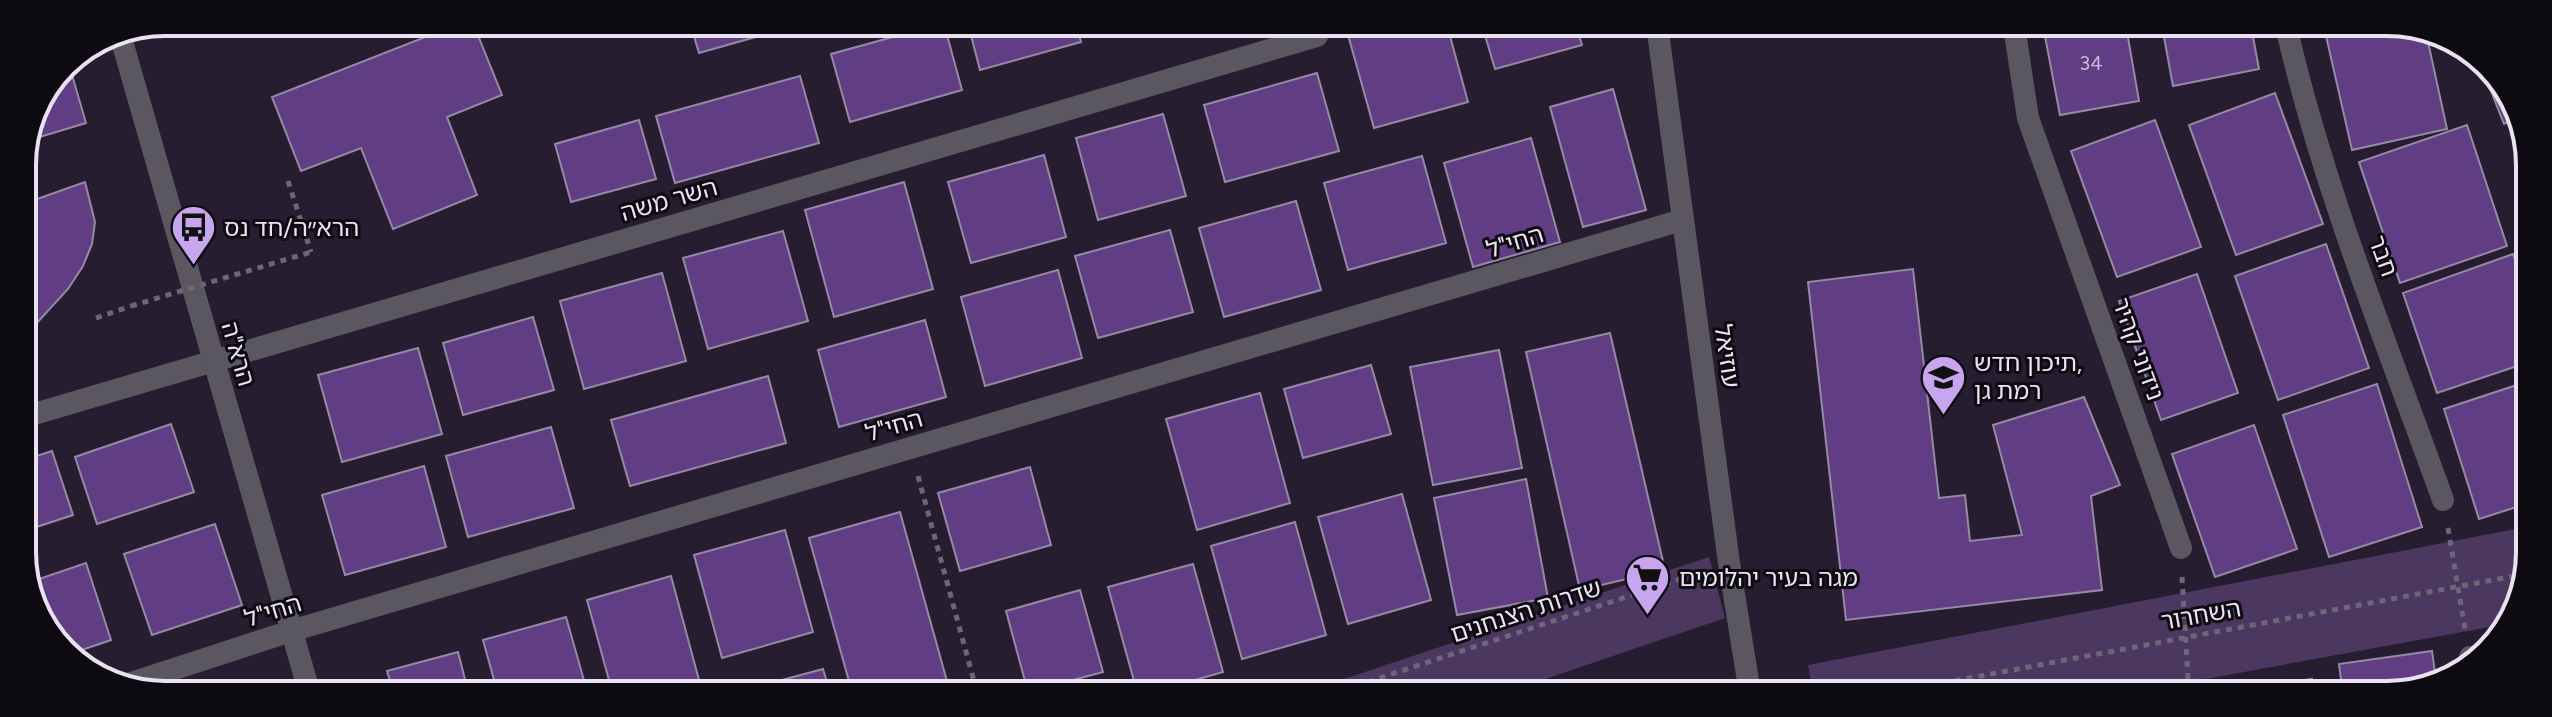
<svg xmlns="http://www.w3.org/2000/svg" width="2552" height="717" font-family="Figtree,'Noto Sans Hebrew',sans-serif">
<rect width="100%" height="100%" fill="#271d31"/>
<path fill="#4b3760" d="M2526,527L2525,589L2501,625L2124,694H1813L1808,665Z
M1709,557L1725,618L1504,693H1302Z"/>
<path fill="#613d84" stroke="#958aa3" stroke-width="2" d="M461,23H473L502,95L447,117L477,195L393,229L361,148L301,171L272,97Z
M690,23H805L699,53Z
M940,24H944L962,90L850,122L831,54Z
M968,24H1076L1081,42L980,70Z
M1345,24L1447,25L1468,102L1374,128Z
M1482,25H1576L1582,45L1495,69Z
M2043,26H2126L2139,101L2060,115Z
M2162,26H2251L2259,69L2173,86Z
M2324,27L2425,28L2447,129L2352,150Z
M2478,58L2488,64L2517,118L2504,124Z
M68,61L86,123L30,140L64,64Z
M1317,73L1339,151L1225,182L1204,105Z
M800,76L819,143L675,183L656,116Z
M1613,89L1646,210L1583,227L1550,107Z
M2275,93L2323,224L2236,255L2189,125Z
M1163,114L1186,196L1098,220L1076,138Z
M639,120L656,179L571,202L555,144Z
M2155,120L2201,247L2117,277L2071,151Z
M2467,125L2507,246L2400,283L2359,162Z
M2524,132L2527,138V175L2512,136Z
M1531,138L1560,242L1473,267L1444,163Z
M1044,155L1066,237L971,263L948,182Z
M1422,156L1446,243L1348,270L1324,183Z
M85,182L95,222L92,244L83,266L68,289L36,324L23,330V204Z
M904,182L933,289L834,317L805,210Z
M1296,201L1321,290L1224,317L1199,228Z
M1170,230L1193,312L1098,338L1075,256Z
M783,231L808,321L708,349L683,258Z
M2326,244L2369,368L2278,400L2235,276Z
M2513,254L2527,293L2526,363L2437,393L2403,293Z
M1913,269L1939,498L1965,495L1970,541L2022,535L1993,425L2084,397L2120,485L2091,496L2102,590L1846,620L1808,282Z
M1058,270L1082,358L985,386L961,297Z
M662,273L686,361L584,389L560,301Z
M2197,274L2238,393L2161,420L2119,301Z
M533,317L554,390L463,415L443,343Z
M925,320L946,397L839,427L818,350Z
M1610,333L1665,570L1580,590L1526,352Z
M418,348L442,434L342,462L318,375Z
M1499,350L1522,468L1433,485L1410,367Z
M1371,365L1391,434L1303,458L1284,389Z
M768,376L786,443L630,486L611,420Z
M2526,382V504L2479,519L2444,409Z
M2377,384L2422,527L2329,557L2283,415Z
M1260,393L1290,503L1197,530L1166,419Z
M171,424L194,492L97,524L75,457Z
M2254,425L2297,549L2215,577L2172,454Z
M551,427L574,508L468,537L446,456Z
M52,451L73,515L24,531V460Z
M424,466L446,547L345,575L322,495Z
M1030,467L1051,545L960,571L938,493Z
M1526,479L1548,598L1457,615L1434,498Z
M1402,494L1431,600L1348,624L1318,517Z
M900,512L950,692H852L809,538Z
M1295,522L1326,635L1242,659L1211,546Z
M215,524L242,605L152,635L124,554Z
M785,530L813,632L722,658L694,555Z
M86,563L111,640L67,655L64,653L27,583Z
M1193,564L1223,672L1153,692H1137L1108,587Z
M671,576L702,691H612L587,600Z
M1080,590L1103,672L1028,692L1006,611Z
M566,617L587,691H497L483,640Z
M2432,651L2436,680L2396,695H2343L2339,664Z
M458,652L468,691H393L387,671Z
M823,669L830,692L741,691Z
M2312,679L2314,695L2221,694V692Z"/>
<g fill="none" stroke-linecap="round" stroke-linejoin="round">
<path stroke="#6e6678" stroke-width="5" stroke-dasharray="6 6" stroke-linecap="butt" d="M288,181L311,252
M96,318L131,306
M918,476L977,692
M2448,528L2465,629
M2182,577L2189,694
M1334,693L1702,572
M1884,694L2525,574"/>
<path stroke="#5b5761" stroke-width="22" d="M1657,25L1729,563L1750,693
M2014,26L2028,118L2181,548
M2286,26C2323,188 2387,344 2443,500
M24,417L1317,36L1314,24
M2470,657L2471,666
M122,686L291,631L1682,220"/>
<path stroke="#5b5761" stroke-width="22" d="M119,31L309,691"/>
<path stroke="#6e6678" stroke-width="5" stroke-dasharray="6 6" stroke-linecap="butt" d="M131,306L311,252"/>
</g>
<defs>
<symbol id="bus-pin" viewBox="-11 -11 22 30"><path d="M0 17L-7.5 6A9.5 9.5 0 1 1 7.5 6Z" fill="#c8a6ef" stroke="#0e0a12"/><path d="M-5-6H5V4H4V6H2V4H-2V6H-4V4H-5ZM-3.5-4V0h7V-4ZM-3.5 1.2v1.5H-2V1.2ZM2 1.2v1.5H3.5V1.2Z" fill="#111"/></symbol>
<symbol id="school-pin" viewBox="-11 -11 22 30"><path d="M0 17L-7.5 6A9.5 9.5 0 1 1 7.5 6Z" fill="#c8a6ef" stroke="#0e0a12"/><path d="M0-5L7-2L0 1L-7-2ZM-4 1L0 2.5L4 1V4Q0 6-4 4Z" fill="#111"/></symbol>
<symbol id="supermarket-pin" viewBox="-11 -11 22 30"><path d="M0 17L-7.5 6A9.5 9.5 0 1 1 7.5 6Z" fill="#c8a6ef" stroke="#0e0a12"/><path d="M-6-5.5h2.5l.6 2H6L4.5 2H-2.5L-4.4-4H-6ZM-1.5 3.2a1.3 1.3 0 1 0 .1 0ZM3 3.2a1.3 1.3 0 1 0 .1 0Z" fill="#111"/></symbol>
</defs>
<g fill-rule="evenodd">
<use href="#bus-pin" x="168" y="202" width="51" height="69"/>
<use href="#school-pin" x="1918" y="352" width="51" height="69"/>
<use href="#supermarket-pin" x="1622" y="552" width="51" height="69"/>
</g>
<g text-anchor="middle" stroke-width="6" stroke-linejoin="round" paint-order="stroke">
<g font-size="20" fill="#c7bad6">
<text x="2091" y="70">34</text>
</g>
<g font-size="24" fill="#e9e3f1" stroke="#0e0a12">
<text transform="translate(669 200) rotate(-16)" y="8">השר משה</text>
<text transform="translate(1515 242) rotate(-17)" y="8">החי"ל</text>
<text transform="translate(2383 256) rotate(70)" y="8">חבר</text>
<text transform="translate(2138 349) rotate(70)" y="8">נידוני קהיר</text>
<text transform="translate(238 354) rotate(74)" y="8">הרא"ה</text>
<text transform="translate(1727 356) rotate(82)" y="8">עוזיאל</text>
<text transform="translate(894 426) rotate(-16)" y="8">החי"ל</text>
<text transform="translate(273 611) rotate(-17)" y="8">החי"ל</text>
<text transform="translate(1526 611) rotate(-18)" y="8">שדרות הצנחנים</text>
<text transform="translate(2201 615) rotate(-10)" y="8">השחרור</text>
</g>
<g font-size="24" fill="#e9e3f1" stroke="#0e0a12" text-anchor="start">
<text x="224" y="236">הרא״ה/חד נס</text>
<text x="1974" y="371">תיכון חדש,<tspan x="1974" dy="28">רמת גן</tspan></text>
<text x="1679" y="586">מגה בעיר יהלומים</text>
</g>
</g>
<path d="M0 0H2552V717H0ZM165 36H2387A129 129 0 0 1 2516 165V552A129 129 0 0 1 2387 681H165A129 129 0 0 1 36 552V165A129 129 0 0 1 165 36Z" fill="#0e0a12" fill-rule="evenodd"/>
<path fill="none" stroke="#e9e3f1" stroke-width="4" d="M165 36H2387A129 129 0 0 1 2516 165V552A129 129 0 0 1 2387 681H165A129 129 0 0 1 36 552V165A129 129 0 0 1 165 36Z"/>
</svg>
